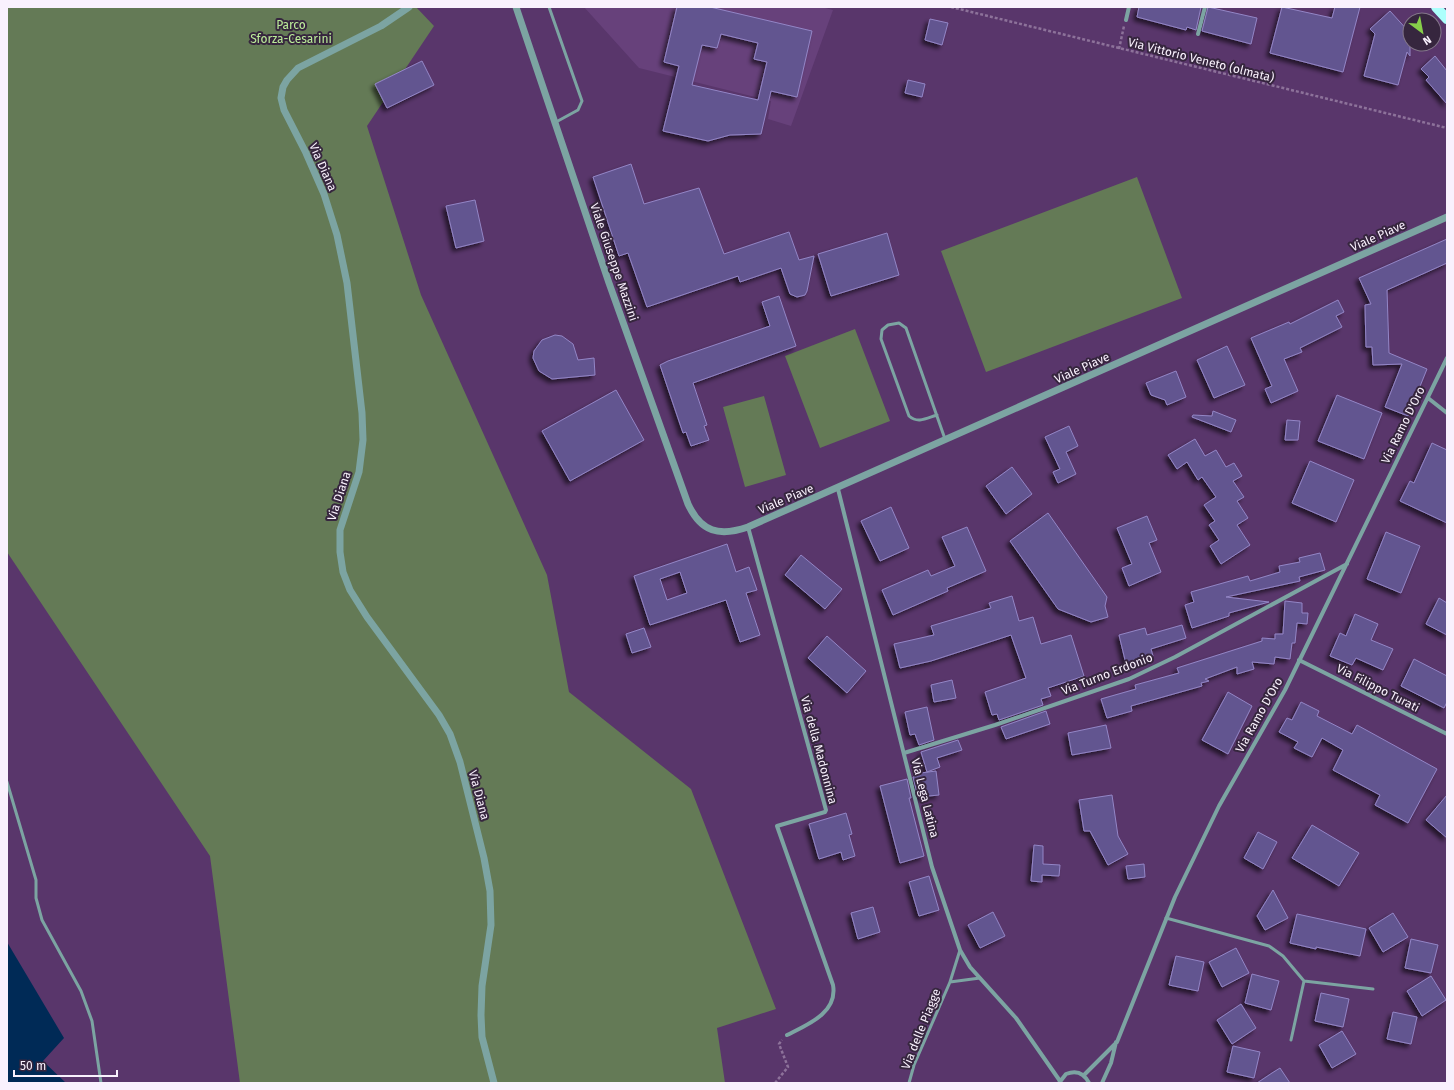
<svg xmlns="http://www.w3.org/2000/svg" width="1454" height="1090" font-family="'Fira Sans',sans-serif">
<defs>
<filter id="shadow"><feDropShadow dx="-3.5" dy="3.5" stdDeviation="2" flood-color="#0009"/></filter>
</defs>
<rect width="100%" height="100%" fill="#59366b"/>
<path fill="#67417b" d="M584,7H821L833,10L791,126L768,119L771,101L639,68Z"/>
<path fill="#647a56" d="M7,7H416L434,26L367,126L421,295L547,575L569,692L691,789L776,1009L717,1028L725,1083H240L210,856L7,552Z
M1137,177L1182,298L986,372L941,251Z
M855,329L890,421L820,448L785,356Z
M764,396L786,475L745,487L723,407Z"/>
<path fill="#002a56" d="M7,942L64,1038L43,1061L66,1083H7Z"/>
<path fill="#625490" stroke="#9386c6" fill-rule="evenodd" filter="url(#shadow)" d="M677,7H710L812,31L797,97L771,91L761,134L730,135L708,141L663,131L679,66L664,62ZM721,34L758,43L754,59L767,62L758,100L692,85L702,45L717,48Z
M1139,7H1201L1196,30L1187,27L1186,30L1137,17Z
M1208,7L1257,18L1251,44L1202,31Z
M1282,7L1332,18L1335,7H1360L1343,72L1270,53Z
M1390,11L1410,33V56L1407,52L1398,85L1364,76L1375,34L1370,29Z
M930,19L948,23L942,45L925,40Z
M1435,56L1447,71V104L1426,80L1429,77L1421,69Z
M422,61L434,85L387,108L375,84Z
M908,80L925,84L922,97L905,93Z
M631,164L644,204L699,188L724,254L789,232L799,260L814,256L807,291L805,295L797,297L790,294L781,268L740,282L738,276L647,307L628,253L619,256L593,177Z
M475,200L484,241L456,248L446,206Z
M887,233L899,275L831,296L818,254Z
M1447,239V263L1387,290L1389,353L1427,369L1408,416L1385,407L1402,364L1373,365L1372,347H1366L1365,305L1371,304L1359,278Z
M779,296L796,346L693,383L707,425L704,426L709,440L691,446L686,432L683,433L660,365L668,361L770,326L762,302Z
M1338,300L1344,312L1336,316L1342,327L1300,348L1302,352L1284,359L1298,391L1271,403L1265,389L1272,386L1251,338L1289,322L1290,324Z
M555,335L562,336L573,344L578,360L594,358L595,375L552,379L539,371L533,358L534,351L542,340Z
M1227,346L1245,385L1214,398L1197,360Z
M1176,371L1186,397L1167,405L1165,400L1151,395L1146,383Z
M616,390L644,440L570,481L542,431Z
M1337,395L1382,413L1364,459L1318,441Z
M1213,411L1236,420L1231,432L1192,417L1193,415L1212,416Z
M1287,420L1300,421L1298,440H1285Z
M1069,426L1078,446L1066,452L1076,474L1058,483L1053,472L1060,469L1045,437Z
M1195,439L1205,456L1216,450L1226,467L1234,463L1242,476L1233,481L1244,497L1237,501L1248,518L1237,525L1250,545L1221,564L1210,546L1219,540L1209,525L1215,521L1204,505L1216,497L1202,477L1198,480L1187,462L1177,469L1168,455Z
M1432,443L1447,450V523L1400,501L1410,481L1414,483Z
M1310,461L1354,480L1336,522L1292,503Z
M1012,467L1032,494L1006,514L986,486Z
M891,507L909,548L880,561L861,521Z
M1048,513L1107,597L1105,606L1108,617L1091,622L1058,609L1010,541Z
M1147,516L1157,540L1149,543L1161,572L1129,586L1122,568L1132,564L1117,528Z
M967,527L986,571L947,588L948,591L893,615L882,590L928,570L931,576L955,566L942,537Z
M1386,532L1420,546L1401,593L1367,579Z
M727,544L736,572L749,567L757,590L746,593L760,635L740,642L726,600L650,625L634,576ZM680,572L687,593L667,600L660,579Z
M1320,553L1325,570L1299,577L1300,581L1226,597L1269,602L1229,613V616L1192,628L1185,605L1194,602L1191,592L1248,576L1250,581L1280,572L1279,566L1300,562L1299,558Z
M801,555L842,589L825,609L785,575Z
M1012,596L1019,621L1033,617L1041,644L1071,635L1084,676L1048,688L1051,696L1041,699L1043,705L999,720L997,714L992,715L985,692L1026,678L1011,635L931,661L900,668L894,644L934,635L931,626L991,608L989,603Z
M1439,598L1447,603V635L1426,624Z
M1285,601L1302,603V613H1308L1307,624L1297,623L1295,643H1292L1290,659L1275,657L1274,664L1252,662L1254,669L1237,674V667L1205,679L1209,681L1201,683L1202,686L1131,706L1132,711L1107,718L1101,699L1136,689L1135,685L1179,673L1177,668L1262,641V638L1275,639V634H1283Z
M1355,614L1378,624L1371,640L1393,649L1383,670L1356,658L1352,665L1330,656L1340,633L1346,636Z
M1182,625L1186,638L1151,649L1153,656L1126,664L1119,635L1145,628L1147,635Z
M644,628L651,647L632,653L626,634Z
M827,636L866,671L847,693L808,658Z
M1414,659L1447,676V702L1444,708L1401,686Z
M952,680L956,698L934,702L931,685Z
M1228,692L1252,706L1228,754L1202,740Z
M1301,702L1319,711L1317,716L1352,734L1357,725L1437,769L1408,823L1375,805L1380,795L1333,770L1343,750L1322,738L1312,757L1294,748L1298,742L1279,732L1287,718L1292,720Z
M927,707L934,740L919,745L915,734L910,735L905,712Z
M1046,711L1050,724L1006,739L1001,727Z
M1106,725L1111,748L1072,755L1068,733Z
M958,740L962,750L937,758L940,767L927,772L921,752Z
M936,771L939,795L918,797L913,777L921,775V773Z
M907,779L911,798H909L924,856L900,863L880,786Z
M1112,795L1118,836L1128,854L1108,865L1090,831H1084L1079,800Z
M1447,795V838L1426,820Z
M846,813L852,834L849,835L855,856L843,860L841,852L819,859L809,824Z
M1312,825L1359,853L1339,886L1292,858Z
M1258,832L1277,842L1263,869L1244,858Z
M1034,845L1043,846V864L1060,865L1059,876L1042,875V882L1031,881Z
M1144,864L1145,877L1128,879L1126,866Z
M929,876L939,910L919,916L909,882Z
M1273,890L1288,918L1265,930L1257,916Z
M873,907L880,932L858,939L851,913Z
M993,912L1005,936L980,948L968,925Z
M1393,913L1408,937L1383,952L1369,928Z
M1297,914L1366,929L1360,956L1316,947V949L1290,943Z
M1411,939L1438,945L1431,973L1405,968Z
M1236,948L1249,973L1222,987L1209,962Z
M1176,956L1204,962L1198,991L1169,985Z
M1252,974L1279,981L1271,1010L1245,1003Z
M1431,976L1446,1000L1422,1016L1407,991Z
M1321,993L1349,999L1343,1027L1315,1021Z
M1241,1004L1256,1028L1232,1044L1217,1020Z
M1393,1012L1417,1017L1411,1044L1387,1039Z
M1342,1031L1356,1054L1332,1068L1319,1045Z
M1233,1046L1260,1052L1254,1078L1227,1072Z
M1280,1068L1290,1083H1257L1272,1073Z"/>
<g fill="none" stroke-linecap="round" stroke-linejoin="round">
<path stroke="#8d729a" stroke-width="2.5" stroke-dasharray="3 2" stroke-linecap="butt" d="M951,7L1447,128
M1119,49L1124,26
M775,1083L788,1067L779,1044L782,1040"/>
<path stroke="#7ca4a2" stroke-width="3" d="M549,7L582,101L578,110L556,122
M937,415C927,418 918,424 909,416L881,339L882,330L888,325L899,323L906,328L945,439
M7,782L36,880V898L42,920L81,991L92,1021L101,1083
M1166,918L1269,946L1283,956L1304,981L1373,989
M960,950L950,982L980,978
M1291,1040L1304,981
M909,1083L914,1065L950,982"/>
<path stroke="#7ca4a2" stroke-width="4" d="M1126,20L1129,7
M1198,34L1205,7
M1428,398L1447,413
M838,489L932,867L960,950L970,967L1016,1018L1060,1081
M748,527L826,810L825,812L777,826L833,985C838,1013 807,1025 787,1035
M1299,660L1447,734
M904,753L995,725L1129,679L1175,657L1347,564
M1084,1075L1117,1042L1175,897L1219,806L1285,690L1447,358
M1059,1083L1066,1074C1076,1070 1084,1073 1089,1083
M1102,1083L1111,1063L1116,1042"/>
<path stroke="#7ca4a2" stroke-width="7" d="M409,7L381,26L298,68L287,80L283,87L281,98L284,110L306,153L324,194L337,235L347,283L362,413L363,440L359,472L340,530V552L343,572L350,590L367,617L439,715L450,734L460,762L484,858L490,891L491,925L482,986L481,1015L482,1037L494,1083
M516,7L609,283L688,504C701,532 719,537 748,527L1447,217"/>
<path stroke="#acfffc" stroke-width="10" d="M1436,7L1447,19"/>
</g>
<g text-anchor="middle" stroke-width="4" stroke-linejoin="round" paint-order="stroke">
<g font-size="12" fill="#bced9a" stroke="#36263e">
<text x="291" y="29">Parco<tspan x="291" dy="14">Sforza-Cesarini</tspan></text>
</g>
<g font-size="12" fill="#f9f1fd" stroke="#36263e">
<text transform="translate(1201 60) rotate(14)" y="4">Via Vittorio Veneto (olmata)</text>
<text transform="translate(323 167) rotate(66)" y="4">Via Diana</text>
<text transform="translate(1378 236) rotate(-24)" y="4">Viale Piave</text>
<text transform="translate(614 262) rotate(71)" y="4">Viale Giuseppe Mazzini</text>
<text transform="translate(1082 368) rotate(-24)" y="4">Viale Piave</text>
<text transform="translate(1403 425) rotate(-64)" y="4">Via Ramo D'Oro</text>
<text transform="translate(339 496) rotate(-72)" y="4">Via Diana</text>
<text transform="translate(786 499) rotate(-23)" y="4">Viale Piave</text>
<text transform="translate(1107 674) rotate(-21)" y="4">Via Turno Erdonio</text>
<text transform="translate(1378 688) rotate(27)" y="4">Via Filippo Turati</text>
<text transform="translate(1259 715) rotate(-61)" y="4">Via Ramo D'Oro</text>
<text transform="translate(819 750) rotate(75)" y="4">Via della Madonnina</text>
<text transform="translate(479 795) rotate(75)" y="4">Via Diana</text>
<text transform="translate(925 798) rotate(76)" y="4">Via Lega Latina</text>
<text transform="translate(921 1029) rotate(-68)" y="4">Via delle Piagge</text>
</g>
</g>
<rect width="1454" height="1090" fill="none" stroke="#f9f1fd" stroke-width="16"/>
<g transform="translate(1422 32) rotate(148)"><circle r="19" fill="#36263e" stroke="#84778a"/>
<path d="M0-3L7 15L0 10L-7 15Z" fill="#87cf4a"/>
<text y="-6" font-size="11" font-weight="bold" text-anchor="middle" fill="#f9f1fd">N</text>
</g>
<path d="M14 1070v6h103v-6" fill="none" stroke="#f9f1fd" stroke-width="2"/>
<text x="20" y="1070" font-size="12" fill="#f9f1fd" stroke="#36263e" stroke-width="3" paint-order="stroke">50 m</text>
</svg>
